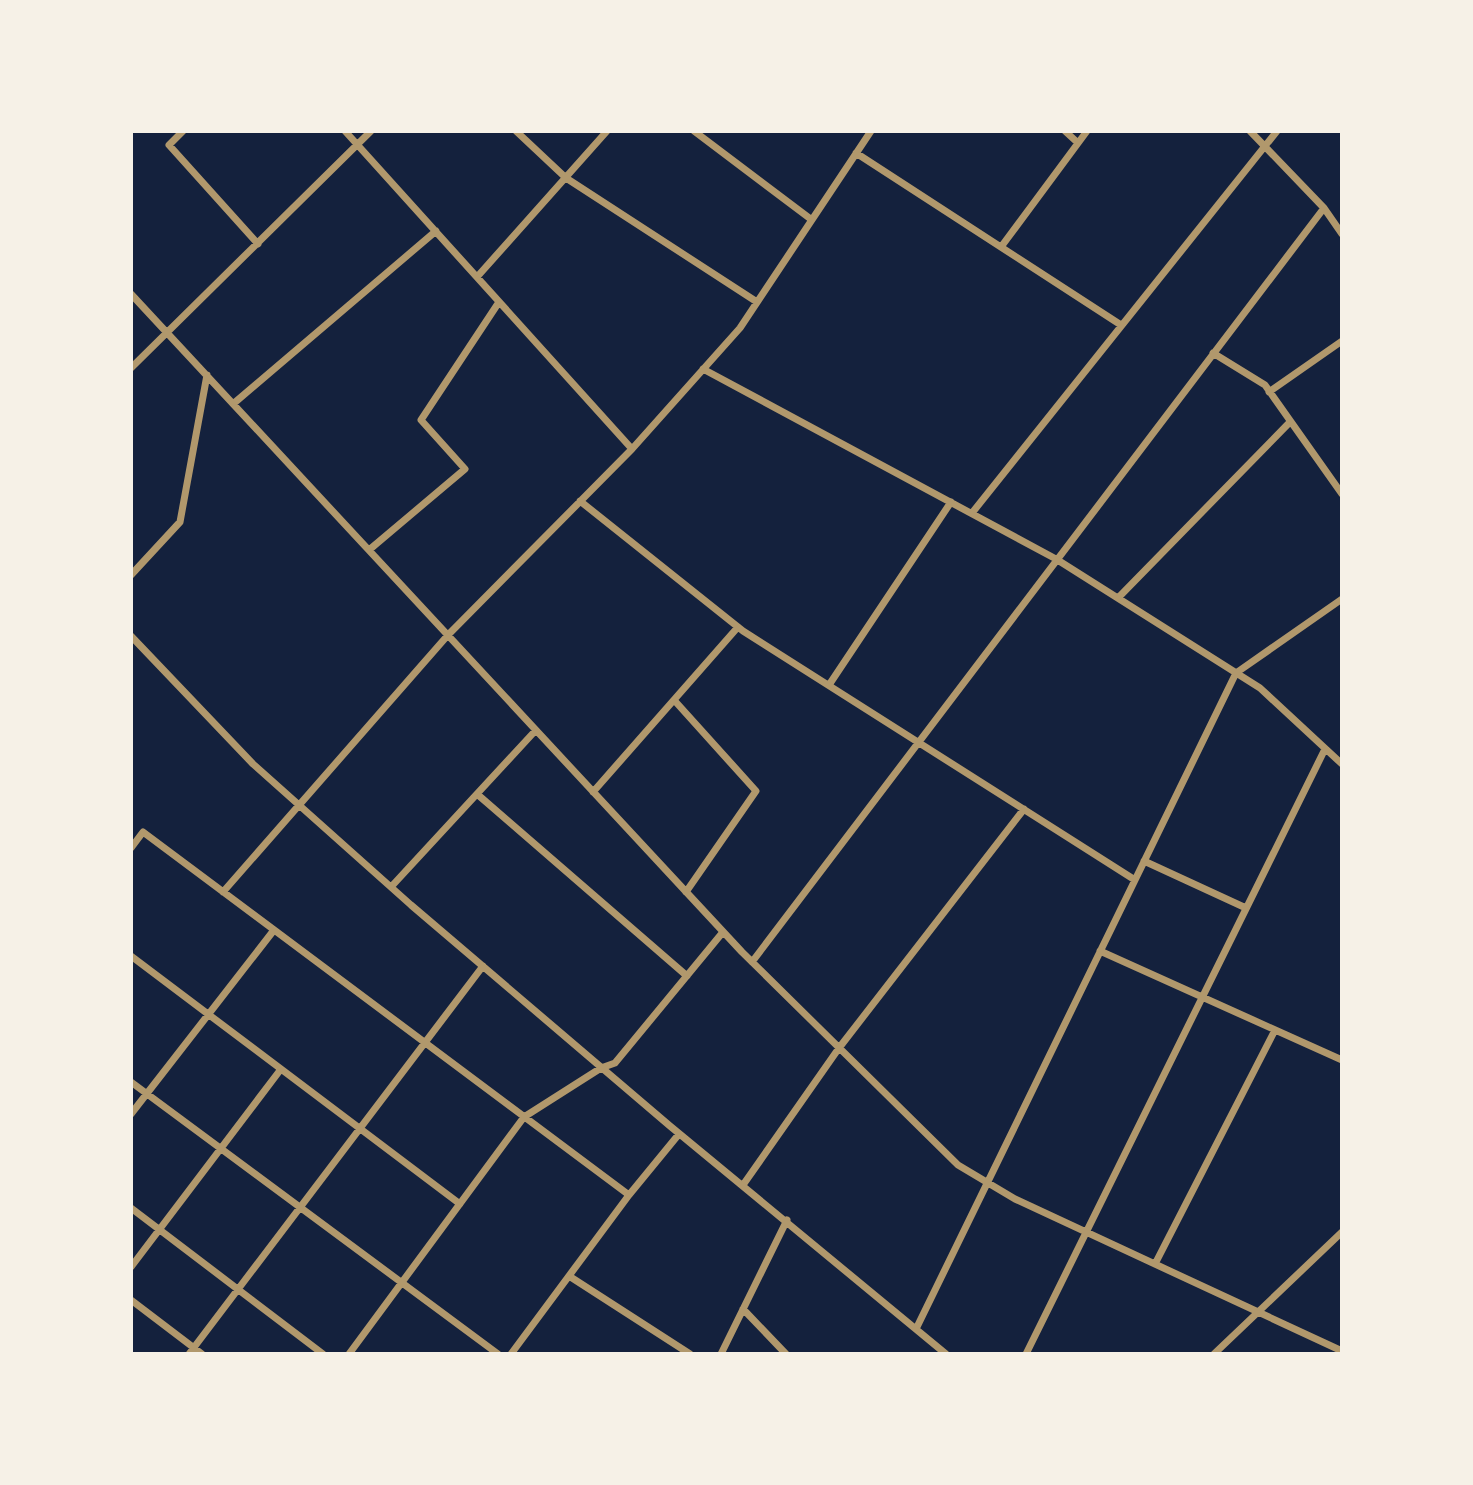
<svg xmlns="http://www.w3.org/2000/svg" width="1473" height="1485" font-family="'Asap Condensed',sans-serif">
<rect width="100%" height="100%" fill="#14213d"/>
<g fill="none" stroke-linecap="round" stroke-linejoin="round">
<path stroke="#b1986c" stroke-width="7" d="M183,131L169,145L258,244
M345,131L632,449
M516,131L566,178L757,302
M694,131L812,220
M1065,131L1078,143
M1250,131L1324,208L1342,234
M856,153L1121,325
M1001,247L1087,131
M477,277L607,131
M131,294L742,952L958,1165L1015,1199L1342,1351
M1213,353L1265,385L1342,494
M131,368L371,131
M703,369L1056,559L1260,688L1342,764
M1269,392L1342,341
M233,404L436,231
M580,501L743,631L1135,880
M972,513L1277,131
M369,550L465,469L421,420L499,302
M131,575L180,522L207,375
M1118,598L1290,422
M131,636L253,764L411,905L670,1126L946,1354
M829,685L951,502
M674,700L756,791L686,892
M593,792L738,627
M477,794L687,976
M131,848L143,832L629,1195
M1144,861L1246,908
M391,887L536,730
M223,892L448,635L632,449L740,328L871,131
M1100,951L1342,1060
M131,956L460,1204
M752,962L1324,208
M131,1082L498,1354
M131,1114L274,930
M743,1185L839,1048L1024,809
M131,1208L323,1354
M1155,1264L1275,1030
M131,1267L281,1069
M569,1276L690,1354
M131,1300L202,1354
M743,1309L786,1354
M916,1329L1236,673L1342,599
M189,1354L483,966
M349,1354L524,1117L601,1068L615,1063L723,932
M511,1354L629,1195L679,1134
M721,1354L787,1220
M1026,1354L1325,749
M1214,1354L1342,1232"/>
</g>
<rect width="1473" height="1485" fill="none" stroke="#f6f1e7" stroke-width="266"/>
</svg>
